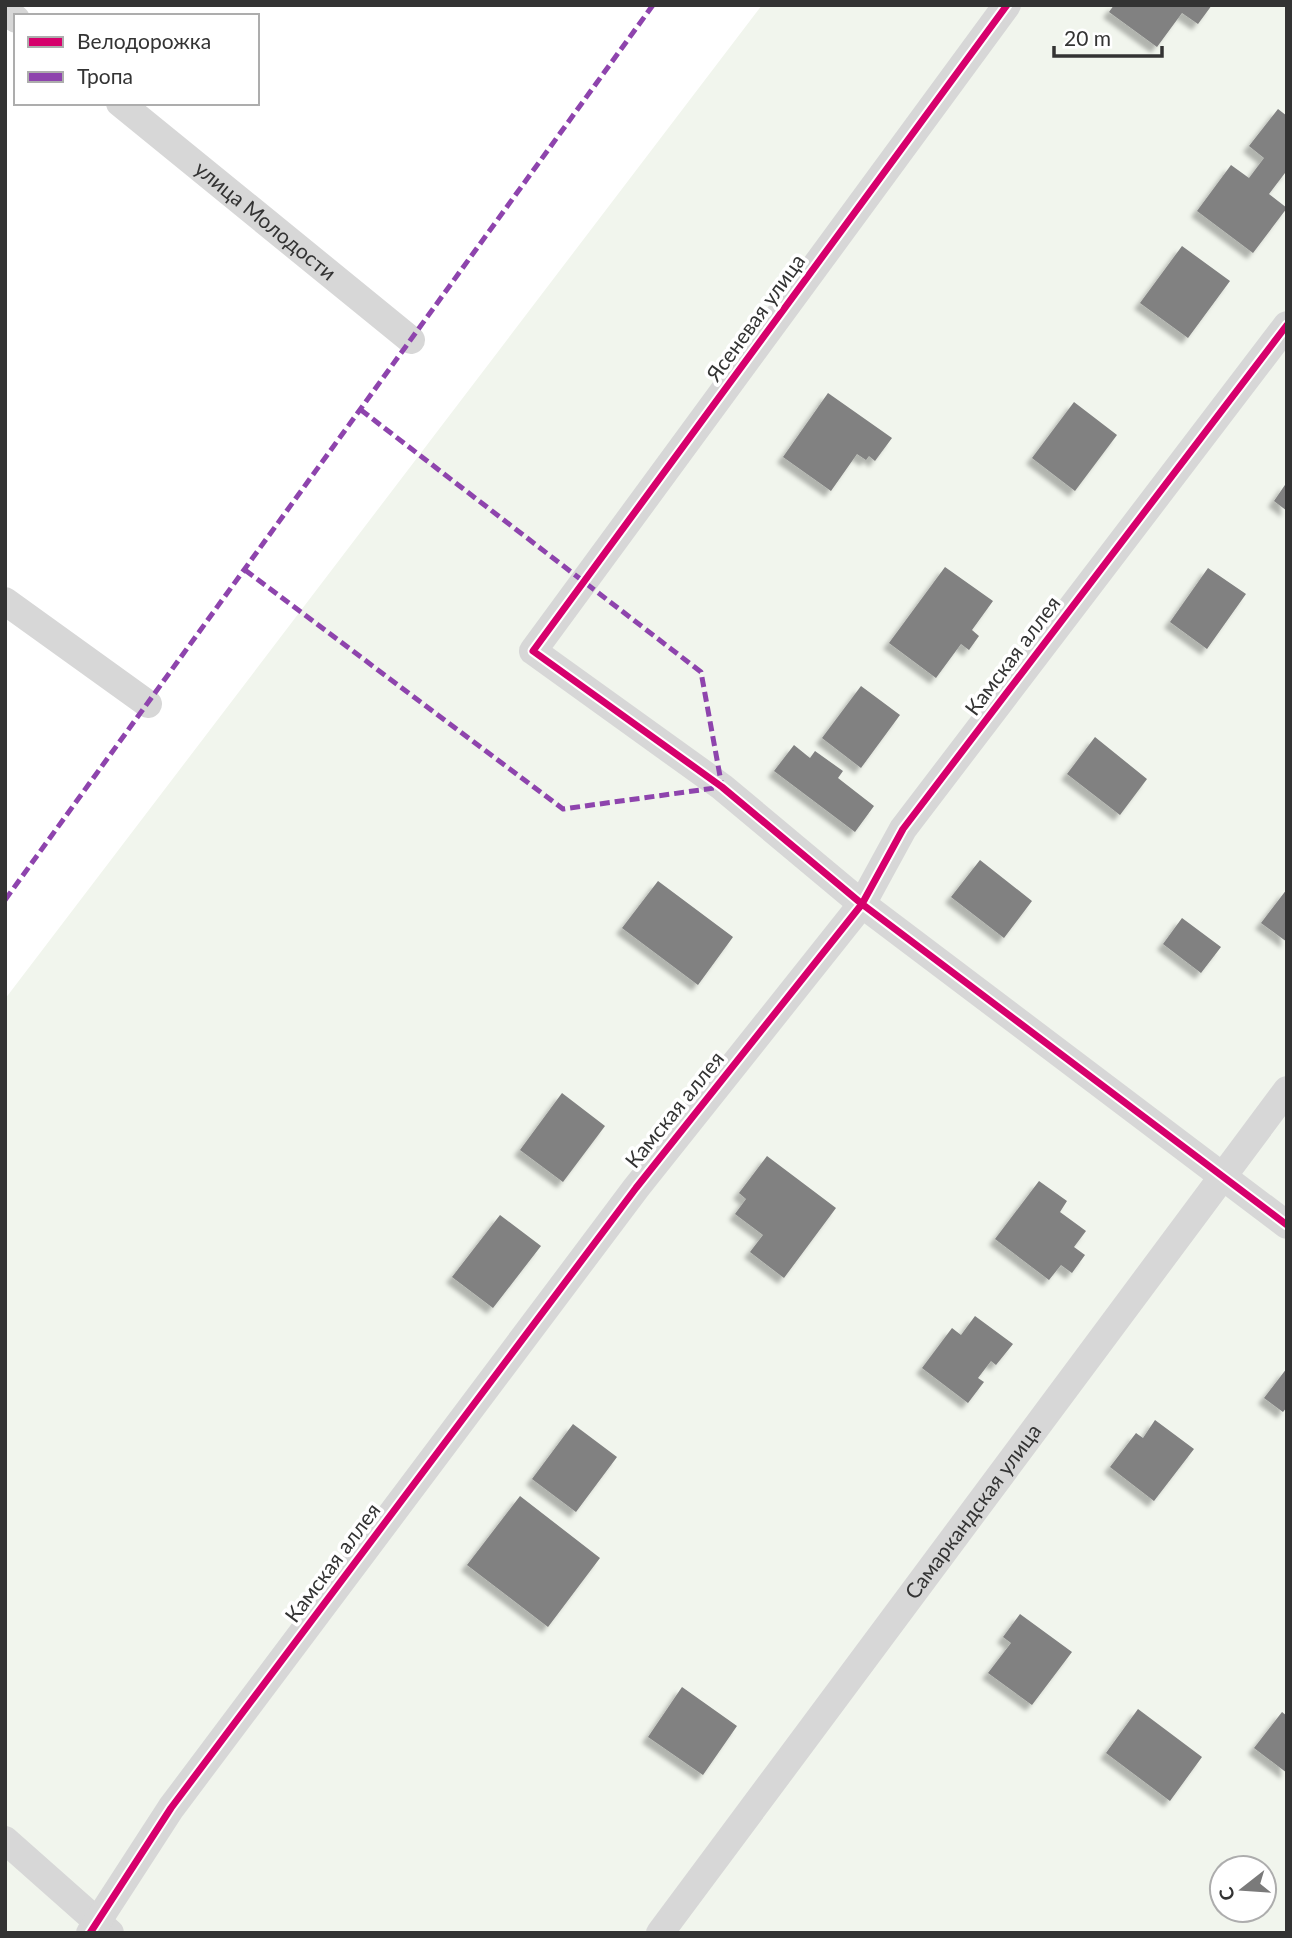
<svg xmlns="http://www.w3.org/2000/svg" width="1292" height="1938" font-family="Lato,sans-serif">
<defs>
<filter id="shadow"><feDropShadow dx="-6" dy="6" stdDeviation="2" flood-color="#0004"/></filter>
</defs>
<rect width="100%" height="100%" fill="#fff"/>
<path fill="#f1f5ed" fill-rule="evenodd" d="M762,5H1287V1933H5V999ZM1222,1868H1264V1910H1222Z"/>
<path fill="#818181" filter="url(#shadow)" d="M1114,5H1212L1198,24L1182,13L1157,47L1109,12Z
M1278,109L1287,116V175L1285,173L1269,194L1287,208L1253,253L1197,211L1231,165L1249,178L1264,158L1249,146Z
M1182,246L1230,281L1188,338L1140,303Z
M828,393L892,438L875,461L869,456L866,460L857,454L831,491L783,457Z
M1074,402L1117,435L1075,491L1032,458Z
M1287,482V511L1274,501Z
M945,567L993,601L972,630L979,636L969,650L961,644L936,678L889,643Z
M1208,568L1246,594L1207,649L1170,622Z
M861,686L900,715L861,768L822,738Z
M1095,737L1147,779L1120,815L1067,774Z
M794,745L810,758L815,751L843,771L838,778L874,806L855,832L774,771Z
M980,860L1032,901L1004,938L951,897Z
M658,881L733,937L698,985L622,928Z
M1287,889V942L1261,923Z
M1182,918L1221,947L1201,973L1163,944Z
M562,1093L605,1126L563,1182L520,1150Z
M767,1156L836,1208L784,1278L750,1252L763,1235L735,1214L746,1199L739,1193Z
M1039,1181L1067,1201L1060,1212L1086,1231L1074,1247L1085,1255L1072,1273L1061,1265L1049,1280L995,1239Z
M500,1215L541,1246L493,1308L452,1277Z
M975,1316L1013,1344L996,1365L991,1361L978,1378L984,1382L968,1403L922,1368L952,1328L961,1335Z
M1287,1368V1407L1283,1412L1264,1398Z
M1155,1420L1194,1449L1154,1501L1110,1467L1136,1433L1143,1438Z
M573,1424L617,1457L576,1512L532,1479Z
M520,1496L600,1558L548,1627L467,1565Z
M1020,1614L1072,1652L1032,1705L988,1673L1011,1643L1003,1637Z
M682,1687L737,1726L703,1775L648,1737Z
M1138,1709L1202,1757L1170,1801L1106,1753Z
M1282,1712L1287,1716V1773L1254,1748Z"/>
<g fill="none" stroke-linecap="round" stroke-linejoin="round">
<g stroke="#d7d7d7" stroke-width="28">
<path d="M1007,5L533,651L722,787L862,904L1287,1225"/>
<path d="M5,10L16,19"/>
<path id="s1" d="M120,103L411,340"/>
<path d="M5,601L148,704"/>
<path d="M5,1840L110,1933"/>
<path d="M90,1933L171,1808L636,1188L862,904L903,829L1287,325"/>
<path id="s2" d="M660,1933L1287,1090"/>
</g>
<path stroke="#8e44ad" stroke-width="5" stroke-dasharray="10 5" stroke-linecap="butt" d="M245,570L563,809L722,787L701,672L361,410
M5,900L653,5"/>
<defs>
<path id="cycleway" d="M1007,5L533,651L722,787L862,904L1287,1225
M90,1933L171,1808L636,1188L862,904L903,829L1287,325"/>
</defs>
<use href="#cycleway" stroke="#fff" stroke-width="11"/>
<use href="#cycleway" stroke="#d6006c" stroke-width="7"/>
</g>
<g text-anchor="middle" stroke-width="7" stroke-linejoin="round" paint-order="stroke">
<g font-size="21" fill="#333" stroke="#fff">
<text dy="7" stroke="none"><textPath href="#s1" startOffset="187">улица Молодости</textPath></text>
<text transform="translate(756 318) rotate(-54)" y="7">Ясеневая улица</text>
<text transform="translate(1013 656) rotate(-53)" y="7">Камская аллея</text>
<text transform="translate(675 1110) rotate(-51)" y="7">Камская аллея</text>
<text dy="7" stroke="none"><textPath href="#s2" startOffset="525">Самаркандская улица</textPath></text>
<text transform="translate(333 1563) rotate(-53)" y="7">Камская аллея</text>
</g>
</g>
<rect width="1292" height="1938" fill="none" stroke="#333333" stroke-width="14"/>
<rect x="14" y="14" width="245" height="91" fill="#ffffff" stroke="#adadad" stroke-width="2"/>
<rect x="28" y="37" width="35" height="10" fill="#d6006c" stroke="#adadad" stroke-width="2"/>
<text x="77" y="49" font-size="21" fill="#333333">Велодорожка</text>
<rect x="28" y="72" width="35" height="10" fill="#8e44ad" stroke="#adadad" stroke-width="2"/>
<text x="77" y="84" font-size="21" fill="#333333">Тропа</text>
<g transform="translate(1243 1889) rotate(253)"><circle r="33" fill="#ffffff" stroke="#adadad" stroke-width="2"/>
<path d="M0-5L12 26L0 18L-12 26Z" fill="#7a7a7a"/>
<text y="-10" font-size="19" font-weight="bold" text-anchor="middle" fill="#333333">С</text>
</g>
<path d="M1054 46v10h108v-10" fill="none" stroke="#333333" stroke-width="3.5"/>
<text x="1064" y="46" font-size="21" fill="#333333" stroke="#ffffff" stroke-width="5" paint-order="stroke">20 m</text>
</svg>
